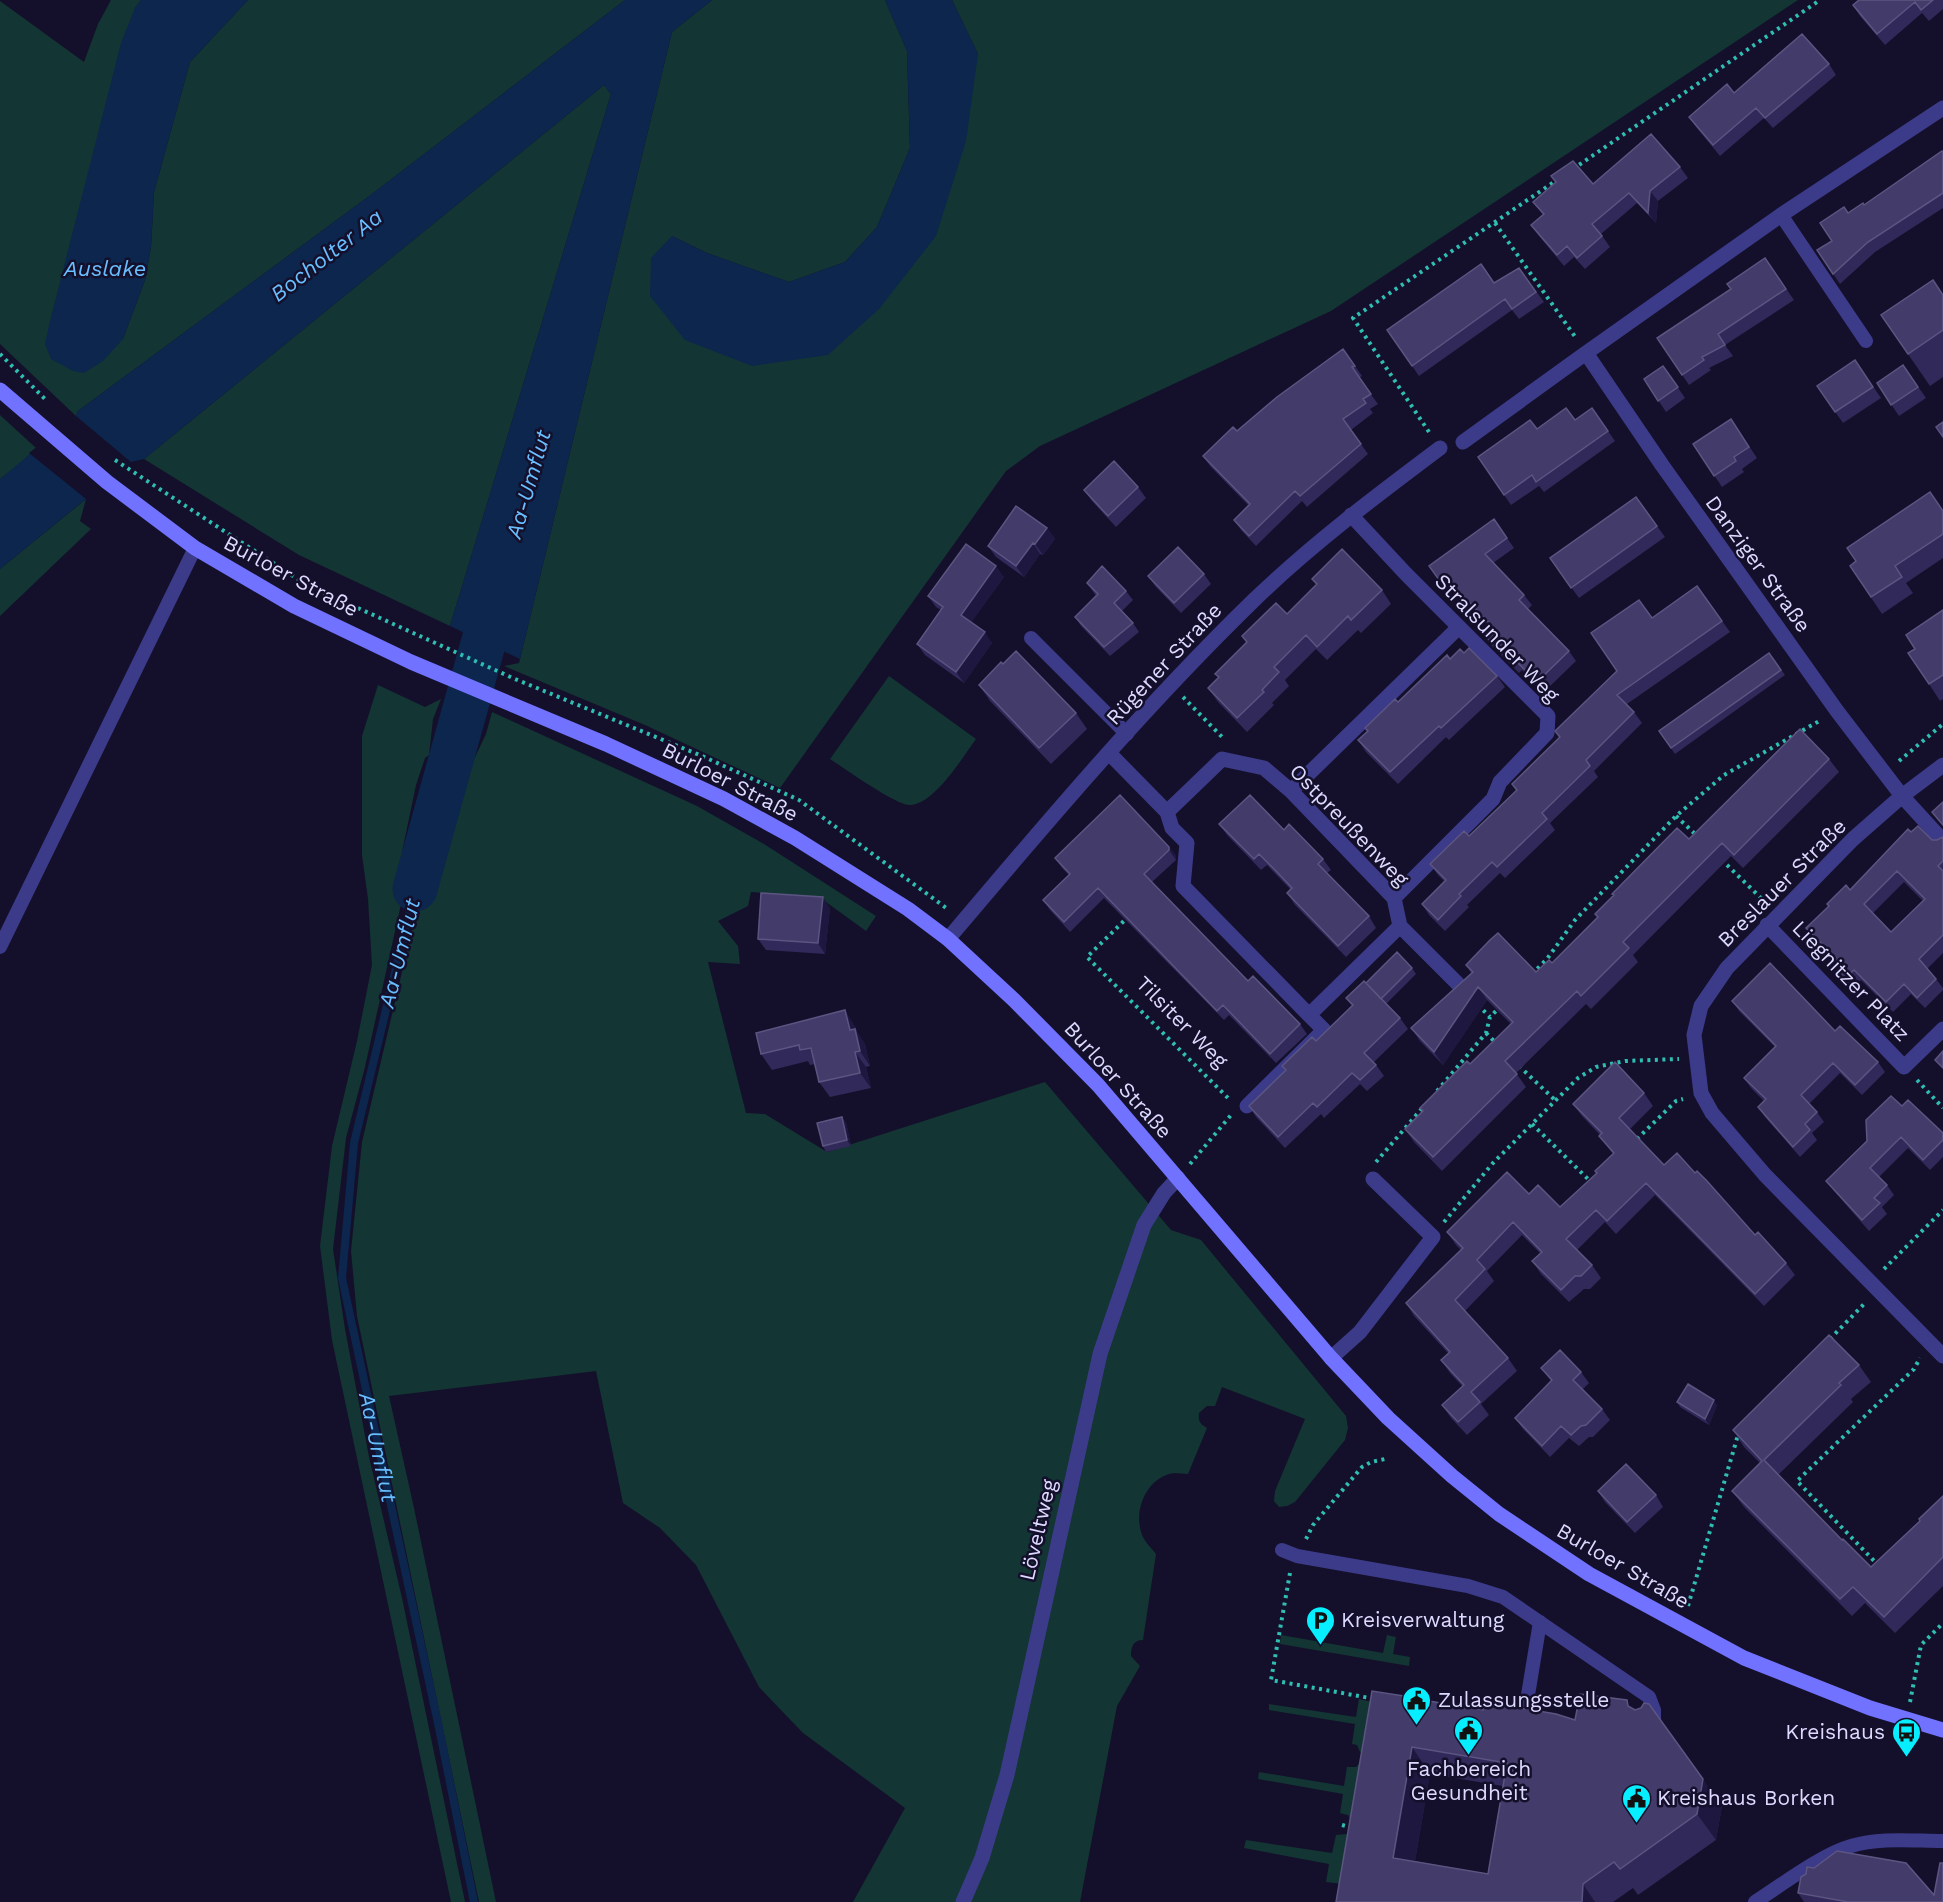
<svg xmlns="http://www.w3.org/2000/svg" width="1943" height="1902" font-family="'Work Sans',sans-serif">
<rect width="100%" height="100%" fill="#14102b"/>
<path fill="#133533" d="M111,0H141L135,8L123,339L145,280L151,247L154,192L190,62L248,0H625L376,191L78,411L76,416L0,344V1L84,62L98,24Z
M712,0H885L907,51L910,148L877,227L845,262L789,282L707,253L672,236L828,355L978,54L952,0H1798L1331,311L1040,446L1006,471L780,788L645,725L504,666L519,663L520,659L672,32Z
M604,85L611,94L450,626L299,555L144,459Z
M0,415L36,448L20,464L0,479Z
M86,499L80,521L91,529L0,616V569Z
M889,676L976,739C962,758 935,803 911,805C898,807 844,768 830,759Z
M378,685L425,707L441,699L433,719L429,755L425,758L416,785L402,852L405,886L365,1067L346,1138L333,1249L345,1329L369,1457L402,1598L465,1902H451L332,1340L320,1246L332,1146L357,1041L372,965L368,899L362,855V736Z
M492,712L697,806L764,844L876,916L866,931L819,897L751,892L748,906L718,921L738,946L740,964L708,962L746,1113L765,1114L827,1152L1045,1082L1171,1230L1201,1240L1346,1416L1348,1428L1345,1440L1295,1502L1287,1506L1279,1507L1274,1501L1275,1491L1305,1419L1222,1387L1215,1406H1207L1199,1413C1198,1421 1200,1424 1207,1428L1188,1474C1184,1474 1178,1473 1174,1473C1145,1477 1131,1515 1144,1539C1147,1544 1152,1549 1156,1554L1143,1640C1133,1640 1131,1647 1131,1656L1140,1666L1117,1706L1080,1902H853L905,1808L803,1733L759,1687L696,1565L660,1528L623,1503L596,1371L389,1396L414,1508L496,1902H479L357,1316L351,1251L362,1142L422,887L441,860L446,856L465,778L486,734Z
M1281,1635L1383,1653L1387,1635L1396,1637L1393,1654L1410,1657L1409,1666L1280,1644Z
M1359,1699L1372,1702L1368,1752H1360L1357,1745L1352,1744L1355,1724L1269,1710V1704L1356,1717Z
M1359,1764L1366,1765L1351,1820L1348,1815L1340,1813L1343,1794L1258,1779L1259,1772L1344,1786L1347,1767H1356Z
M1347,1834L1352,1835L1343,1884L1326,1882L1329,1864L1244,1848L1246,1840L1332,1853L1336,1835Z"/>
<path fill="#0c264e" d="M141,0H248L190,62L154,192L151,247L145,280L123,339L103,361L84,373L73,371L51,359L45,344L49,325L121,43L135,8Z
M625,0H712L672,32L520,659L450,626L611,94L604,85L144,459L131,462L0,569V479L76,416L78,411L376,191Z
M885,0H952L978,54L966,141L936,236L879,309L828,355L752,366L685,340L650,296L651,258L672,236L707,253L789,282L845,262L877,227L910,148L907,51Z"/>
<path fill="#14102b" d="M76,416L131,462L86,499L29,453Z"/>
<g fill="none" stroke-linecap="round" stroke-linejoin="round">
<path stroke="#0c264e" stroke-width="8" id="s1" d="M415,889L354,1143L342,1278L439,1728L474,1902"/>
<path stroke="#0c264e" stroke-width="45" d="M415,889L500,583"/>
<path stroke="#2fbeb1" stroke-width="4" stroke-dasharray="3 4.5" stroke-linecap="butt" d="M1573,169L1820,0
M1495,223L1576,338
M0,354L46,400
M1429,432L1353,318L1557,180
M115,460L307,585L515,679L702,756L799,800L949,910
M1183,697L1224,739
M1899,761L1943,724
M1676,816L1694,833
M1727,865L1764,901
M1129,916L1087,957L1229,1099
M1532,974L1547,959L1575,920L1676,816L1724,775L1821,720
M1478,1005L1490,1017
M1486,1033L1496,1043
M1519,1066L1555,1100
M1917,1080L1943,1108
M1437,1091L1486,1033L1490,1017L1500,1007
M1532,1124L1591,1182
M1637,1139L1676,1101L1683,1099
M1376,1162L1424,1106
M1190,1164L1231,1115
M1444,1222L1493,1163L1578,1078L1596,1067L1625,1061L1679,1059
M1884,1269L1943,1210
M1830,1339L1865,1303
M1306,1539L1313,1525L1362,1467L1371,1462L1385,1459
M1879,1566L1797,1481L1914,1369L1920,1358
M1290,1573L1271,1680L1375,1699
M1688,1606L1738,1435
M1910,1702L1921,1645L1943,1623
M1342,1825L1353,1828"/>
<path stroke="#3c3b8a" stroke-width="14" d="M1781,215L1866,341
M1031,638L1127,734
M0,947L195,548
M1282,1550L1297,1556L1468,1586L1503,1597L1649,1697L1654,1710V1727
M1527,1701L1540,1622
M1755,1902C1780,1886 1822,1854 1851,1846C1880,1837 1913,1841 1943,1841"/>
<path stroke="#3c3b8a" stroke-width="15" d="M1943,108L1781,215L1586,353L1662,465L1837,711L1902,796L1943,841
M1463,442L1586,353
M1351,515L1406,574L1548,716L1547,733L1500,782L1493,799L1394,898
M1109,753L1167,812L1222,759L1264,768L1291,791L1394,898L1400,926L1458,984
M1943,765L1902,796L1853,839L1727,968L1701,1006L1694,1035L1701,1093L1712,1113L1765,1175L1943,1356
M1291,791L1459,627
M1167,812L1172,828L1187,843L1183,886L1309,1015L1400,926
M1767,925L1904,1067L1943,1029
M948,939C1046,823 1145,706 1254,600C1312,544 1376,496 1440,448
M1247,1106L1324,1030L1309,1015
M1331,1358L1360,1332L1433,1237L1373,1179
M963,1902L982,1858L1007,1775L1100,1354L1144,1225L1164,1193L1178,1178"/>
<path stroke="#7172ff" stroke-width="15" d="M0,390L107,482L195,548L294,606L411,662L606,744L724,799L795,838L908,909L948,939L1014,1000L1098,1085L1331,1358L1388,1418L1452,1476L1499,1514L1589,1574L1744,1658L1870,1708L1943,1730"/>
</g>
<path fill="#312959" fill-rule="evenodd" d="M1859,0H1943V9L1929,21L1922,13L1885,45L1860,16L1853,5Z
M1829,64L1836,75L1773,128L1764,118L1720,156L1696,127L1689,117L1734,93Z
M1943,152V208L1875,252L1840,284L1817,250L1832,241L1848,213L1864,205Z
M1680,167L1688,178L1658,201L1656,223L1637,203L1601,234L1610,247L1585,269L1574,257L1564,266L1539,236L1531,225L1543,215L1533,202L1556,183L1551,176L1593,184Z
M1765,258L1794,300L1725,345L1733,356L1709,368L1711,370L1689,385L1657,338L1731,289Z
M1519,268L1544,302L1519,319L1512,310L1419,376L1387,330L1494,283Z
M1943,294V377L1930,386L1881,315Z
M1343,349L1362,376L1359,378L1378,404L1370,409L1373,413L1351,430L1368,454L1307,507L1302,501L1256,546L1241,530L1234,520L1249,506L1210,466L1203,456L1237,431Z
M1855,360L1881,398L1843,423L1817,386Z
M1903,365L1926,398L1899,416L1877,383Z
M1663,366L1685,398L1666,412L1644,379Z
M1592,408L1615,441L1544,492L1539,486L1511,505L1478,457L1537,429L1575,420Z
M1731,419L1757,458L1742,469L1744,472L1722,487L1693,444Z
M1138,487L1146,498L1116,527L1092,501L1084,490Z
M1636,497L1665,537L1579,598L1550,558Z
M1943,510V558L1906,583L1913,593L1882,614L1850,566Z
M1494,519L1514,548L1493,563L1524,595L1532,605L1528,609L1569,651L1576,661L1544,692L1522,670L1519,673L1491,645L1484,635L1491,628L1455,591L1450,594L1429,566Z
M1047,528L1055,539L1043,555L1040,554L1024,577L996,557L988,546Z
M1204,574L1211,584L1181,613L1155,586L1148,576Z
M1004,577L971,622L992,643L964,683L925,655L917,644L941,610L936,607L928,596Z
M1312,579L1382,590L1391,604L1361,633L1358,630L1327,660L1316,649L1285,680L1289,686L1272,703L1274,705L1247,732L1218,702L1208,688L1218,678L1215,674L1247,643L1242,636L1287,614L1316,585Z
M1087,583L1126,591L1133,600L1122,611L1133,623L1139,632L1110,656L1081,626L1075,617L1096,596Z
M1697,586L1730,632L1627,704L1634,712L1642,723L1594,771L1598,777L1550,823L1555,830L1505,878L1500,873L1467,905L1469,907L1445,931L1429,915L1422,904L1445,882L1438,875L1430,864L1469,836L1516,791L1512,784L1559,738L1555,731L1617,671L1652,618Z
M1943,610V699L1940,701L1929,684L1915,649Z
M1464,653L1497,676L1505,687L1449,740L1446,737L1398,784L1366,752L1358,740L1367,732L1365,728L1450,659Z
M1769,653L1785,675L1675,754L1659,731Z
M1003,664L1076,713L1087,729L1051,764L990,701L979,685Z
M1829,759L1839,772L1743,868L1731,856L1633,955L1638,962L1591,1009L1586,1004L1516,1073L1526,1087L1442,1171L1414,1142L1405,1129L1423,1111L1420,1108L1470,1064L1511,1024L1487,1000L1443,1065L1420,1041L1411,1028L1471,973L1466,965L1536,972L1552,963L1597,917L1595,914L1689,839Z
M1219,824L1284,830L1323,859L1331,870L1327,873L1369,916L1376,928L1346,957L1295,905L1287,893L1291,890L1267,865L1261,870L1227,835Z
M1911,832L1932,840H1937L1943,837V836V953L1927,969L1936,979L1943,988V990L1925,1008L1911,994L1893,1012L1861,980L1850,991L1836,976L1828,965L1834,959L1813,938L1806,928L1850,890ZM1904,882L1923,901L1891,932L1873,913Z
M1169,847L1176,856V860L1152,882L1248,981L1300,1024L1307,1034L1276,1063L1229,1015L1224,1020L1104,898L1070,932L1050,910L1043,900L1069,875L1062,868L1055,858Z
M830,908L825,954L766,950L758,939Z
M1412,968L1416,974L1386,1004L1400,1018L1408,1029L1374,1062L1384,1076L1367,1091L1360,1084L1324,1118L1321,1114L1285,1148L1256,1117L1249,1106L1285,1071L1282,1066L1316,1041L1352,1006L1346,998L1366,983Z
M1732,1001L1835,1031L1878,1062L1885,1072L1862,1095L1840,1073L1809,1104L1817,1112L1824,1122L1812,1133L1817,1140L1800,1157L1765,1117L1758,1107L1764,1101L1751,1088L1744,1078L1775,1047L1739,1011Z
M855,1026L857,1032L865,1044L870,1066L866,1067L871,1088L830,1097L819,1082L815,1064L810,1065L808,1061L772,1070L761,1054Z
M1644,1093L1653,1106L1630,1129L1664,1165L1695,1173L1755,1235L1786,1263L1795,1275L1764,1306L1655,1195L1616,1234L1605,1222L1577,1250L1592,1265L1601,1278L1590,1289H1584L1569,1302L1541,1274L1532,1261L1540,1253L1522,1235L1487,1271L1494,1281L1465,1311L1508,1358L1517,1371L1481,1404L1489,1415L1467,1435L1451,1418L1442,1405L1463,1387L1450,1373L1441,1360L1448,1353L1414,1316L1406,1303L1461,1250L1456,1245L1447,1232L1529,1194L1560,1207L1596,1174L1595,1171L1613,1154L1599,1136L1600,1135L1582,1116L1573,1104Z
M1902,1106L1943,1133V1157L1930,1170L1908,1148L1879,1177L1887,1185L1894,1195L1882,1207L1887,1214L1869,1231L1834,1191L1826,1181Z
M846,1122L851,1146L826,1152L823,1146Z
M1859,1365L1871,1382L1851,1399L1853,1402L1778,1475L1842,1540L1871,1567L1920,1521L1943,1496V1586L1895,1633L1865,1603L1852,1616L1744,1507L1732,1491L1760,1463L1744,1447L1733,1430Z
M1541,1368L1581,1372L1589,1383L1583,1389L1602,1409L1610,1420L1593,1437H1589L1579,1446L1569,1438L1550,1457L1523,1429L1515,1418L1551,1381Z
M1677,1402L1717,1405L1709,1425L1680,1407Z
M1598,1491L1656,1495L1663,1507L1635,1533L1605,1502Z
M1423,1700L1483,1710L1575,1720L1633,1708L1722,1806L1716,1840L1638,1895L1633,1888L1613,1902H1336ZM1430,1774L1503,1786L1488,1874L1415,1861Z
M1798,1893L1934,1895L1943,1902H1804Z"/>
<path fill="#1e173f" d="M1650,191L1658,201L1656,223L1648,213Z
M1047,528L1055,539L1043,555L1035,544Z
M1033,543L1040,554L1024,577L1016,566Z
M996,566L1004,577L969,626L961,615Z
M985,632L992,643L964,683L956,672Z
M1169,847L1176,856V860L1169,850Z
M823,897L830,908L825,954L818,943Z
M1478,987L1487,1000L1443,1065L1434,1052Z
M845,1010L855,1026L857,1032L865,1044L870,1066L860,1051L850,1030Z
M855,1052L866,1067L871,1088L860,1073Z
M842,1117L846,1122L851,1146L847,1140Z
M1714,1400L1717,1405L1709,1425L1705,1419Z
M1412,1747L1430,1774L1411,1884L1393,1858Z
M1703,1779L1722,1806L1716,1840L1697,1814Z
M1583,1884L1595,1902H1582Z"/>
<path fill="#433c6a" stroke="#5c5582" stroke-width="1.5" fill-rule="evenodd" d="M1859,0H1933L1921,10L1915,2L1877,34L1853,5Z
M1802,34L1829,64L1765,118L1756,108L1713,145L1689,117L1727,84L1734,93Z
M1651,134L1680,167L1650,191L1648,213L1629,193L1592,224L1602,236L1577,258L1567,246L1557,255L1531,225L1544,214L1533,202L1556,182L1551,176L1573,161L1593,184Z
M1942,151L1943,152V193L1868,242L1833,274L1817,250L1832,241L1820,223L1844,207L1848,213L1863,203L1864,205Z
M1765,258L1786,289L1718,334L1725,345L1702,357L1704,360L1682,375L1657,338L1731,289L1727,284Z
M1481,264L1494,283L1519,268L1536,292L1512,309L1505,299L1412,366L1387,330Z
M1933,280L1943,295V330L1908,354L1881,315Z
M1343,349L1355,366L1352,367L1371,394L1363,399L1366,403L1343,419L1361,444L1300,496L1295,491L1249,536L1234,520L1250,504L1203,456L1233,427L1237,431L1277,397Z
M1855,360L1873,387L1835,412L1817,386Z
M1903,365L1918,387L1891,405L1877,383Z
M1663,366L1678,387L1658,401L1644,379Z
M1566,408L1575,420L1592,408L1608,431L1536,482L1532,475L1504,495L1478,457L1530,420L1537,429Z
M1731,419L1749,447L1734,457L1736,461L1714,476L1693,444Z
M1943,422V437L1936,427Z
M1114,461L1138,487L1108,516L1084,490Z
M1930,492L1943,511V534L1895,566L1902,577L1871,597L1850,566L1856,561L1847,548Z
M1636,497L1657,526L1571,588L1550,558Z
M1016,506L1047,528L1035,544L1033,543L1016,566L988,546Z
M1494,519L1507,538L1485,554L1524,595L1519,600L1569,651L1537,682L1515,660L1512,663L1484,635L1492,626L1448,580L1442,584L1429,566Z
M966,544L996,566L961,615L985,632L956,672L917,644L943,607L928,596Z
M1178,547L1204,574L1174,603L1148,576Z
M1342,549L1382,590L1351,620L1348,616L1317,647L1306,635L1274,667L1279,672L1262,690L1264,692L1237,718L1208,688L1219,677L1215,674L1247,642L1242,636L1276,603L1287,614L1317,584L1312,579Z
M1102,566L1126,591L1114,603L1133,623L1104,647L1075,617L1098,594L1087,583Z
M1697,586L1722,621L1617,695L1634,712L1586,760L1590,766L1542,813L1547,819L1497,867L1492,862L1459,894L1461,896L1438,920L1422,904L1446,880L1430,864L1464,831L1469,836L1517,790L1512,784L1560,737L1555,731L1617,671L1591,633L1639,600L1652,618Z
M1943,610V675L1929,684L1908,653L1915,649L1906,635Z
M1469,648L1497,676L1441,728L1439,726L1390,772L1358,740L1368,731L1365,728L1395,699L1398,702L1447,655L1450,659L1460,649L1464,653Z
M1016,651L1076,713L1039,748L979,685L1001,662L1003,664Z
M1769,653L1781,670L1671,748L1659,731Z
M1800,729L1829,759L1734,855L1722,843L1623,942L1629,948L1581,996L1577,991L1505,1061L1517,1074L1433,1157L1405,1129L1423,1111L1420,1108L1467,1061L1470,1064L1513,1022L1478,987L1434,1052L1411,1028L1473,972L1466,965L1490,940L1498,933L1536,972L1549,960L1552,963L1598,917L1595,914L1614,895L1612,894L1677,828L1689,839Z
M1120,795L1169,847V850L1144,874L1248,981L1253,976L1300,1024L1270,1054L1223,1005L1217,1011L1098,888L1064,922L1043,900L1070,874L1055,858Z
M1250,795L1284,830L1289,824L1323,859L1318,864L1369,916L1338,946L1287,893L1292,888L1276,871L1259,854L1254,859L1219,824Z
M1943,802V825L1932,812Z
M1918,826L1932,840H1937L1943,837V836V861L1938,866L1943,871V935L1919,959L1936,979L1917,998L1904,984L1886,1002L1854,970L1843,980L1828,965L1836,958L1806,928L1829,906L1827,904L1846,885L1850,890L1908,829L1911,832ZM1897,871L1925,899L1891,932L1864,904Z
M761,893L823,897L818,943L758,939Z
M1397,952L1412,968L1381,999L1366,983Z
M1770,963L1835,1031L1840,1026L1878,1062L1855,1085L1833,1063L1801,1095L1817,1112L1805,1124L1810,1130L1793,1147L1758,1107L1766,1099L1744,1078L1776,1046L1732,1001Z
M1364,981L1400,1018L1364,1053L1376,1065L1360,1080L1352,1073L1317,1107L1313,1103L1278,1137L1249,1106L1286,1070L1282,1066L1312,1037L1316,1041L1353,1005L1346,998Z
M845,1010L850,1030L855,1029L860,1051L855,1052L860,1073L819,1082L811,1048L800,1050L799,1045L761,1054L756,1033Z
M1943,1051V1068L1935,1060Z
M1615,1062L1644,1093L1619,1118L1664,1165L1677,1153L1695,1173L1697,1171L1707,1181L1755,1235L1758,1232L1786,1263L1755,1294L1646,1183L1607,1221L1596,1210L1566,1239L1592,1265L1581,1276H1575L1561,1290L1532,1261L1542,1252L1513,1222L1477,1260L1485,1269L1455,1300L1508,1358L1471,1392L1480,1402L1458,1422L1442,1405L1464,1385L1441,1360L1450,1352L1406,1303L1463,1248L1447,1232L1507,1172L1529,1194L1538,1185L1560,1207L1597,1173L1595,1171L1614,1153L1599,1136L1602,1133L1573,1104Z
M1891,1096L1902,1106L1908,1100L1943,1133V1140L1923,1160L1901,1137L1870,1168L1887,1185L1874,1198L1880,1203L1862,1220L1826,1181L1867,1141L1866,1120Z
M842,1117L847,1140L823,1146L817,1123Z
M1829,1335L1859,1365L1839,1383L1841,1385L1764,1460L1842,1540L1843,1539L1871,1567L1920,1521L1919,1519L1943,1496V1557L1884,1617L1853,1587L1840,1599L1732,1491L1762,1461L1733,1430Z
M1560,1350L1581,1372L1573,1380L1602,1409L1586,1425L1581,1426L1571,1435L1561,1426L1542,1446L1515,1418L1552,1380L1541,1368Z
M1688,1384L1714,1400L1705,1419L1677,1402Z
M1626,1464L1656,1495L1627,1522L1598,1491Z
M1415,1687L1423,1700L1483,1710L1485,1702L1556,1714L1575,1720L1580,1694L1627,1700L1628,1706L1635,1710L1641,1708L1644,1703L1649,1704L1703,1779L1697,1814L1620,1869L1614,1862L1583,1884L1582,1902H1336L1372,1691L1404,1696ZM1412,1747L1507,1763L1488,1874L1393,1858Z
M1837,1851L1906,1863L1934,1895L1940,1863H1943V1902H1848L1798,1893L1801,1877L1806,1874L1807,1867L1814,1868Z"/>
<defs>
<symbol id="parking-pin" viewBox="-11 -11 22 30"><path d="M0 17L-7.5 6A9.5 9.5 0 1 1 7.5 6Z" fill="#06eeff" stroke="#14102b"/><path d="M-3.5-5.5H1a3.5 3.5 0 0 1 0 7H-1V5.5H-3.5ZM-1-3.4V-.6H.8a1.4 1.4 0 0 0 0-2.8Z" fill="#111"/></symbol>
<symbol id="civic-pin" viewBox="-11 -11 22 30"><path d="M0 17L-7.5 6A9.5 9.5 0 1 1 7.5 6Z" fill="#06eeff" stroke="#14102b"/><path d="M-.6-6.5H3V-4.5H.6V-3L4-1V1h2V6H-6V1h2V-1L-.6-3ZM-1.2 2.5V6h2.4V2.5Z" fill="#111"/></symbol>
<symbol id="bus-pin" viewBox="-11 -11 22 30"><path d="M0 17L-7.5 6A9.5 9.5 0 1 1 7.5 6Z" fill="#06eeff" stroke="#14102b"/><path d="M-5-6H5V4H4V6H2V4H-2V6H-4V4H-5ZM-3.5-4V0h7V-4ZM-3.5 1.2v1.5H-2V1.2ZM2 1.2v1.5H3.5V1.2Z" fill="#111"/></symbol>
</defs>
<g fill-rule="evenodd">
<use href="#parking-pin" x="1304" y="1604" width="33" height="45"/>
<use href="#civic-pin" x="1400" y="1684" width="33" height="45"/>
<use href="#civic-pin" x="1452" y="1714" width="33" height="45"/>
<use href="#bus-pin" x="1890" y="1716" width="33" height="45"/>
<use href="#civic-pin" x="1620" y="1782" width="33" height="45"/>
</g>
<g text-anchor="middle" stroke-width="5" stroke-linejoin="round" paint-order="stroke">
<g font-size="21" fill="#dddaff" stroke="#14102b">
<text transform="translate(1758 564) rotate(54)" y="7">Danziger Straße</text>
<text transform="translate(291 576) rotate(28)" y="7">Burloer Straße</text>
<text transform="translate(1497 638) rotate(46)" y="7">Stralsunder Weg</text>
<text transform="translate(1164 664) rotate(-47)" y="7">Rügener Straße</text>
<text transform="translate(730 782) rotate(27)" y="7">Burloer Straße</text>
<text transform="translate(1349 825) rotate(46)" y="7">Ostpreußenweg</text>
<text transform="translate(1782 883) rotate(-45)" y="7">Breslauer Straße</text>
<text transform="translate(1851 981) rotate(46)" y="7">Liegnitzer Platz</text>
<text transform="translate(1182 1022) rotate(45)" y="7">Tilsiter Weg</text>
<text transform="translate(1118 1080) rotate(48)" y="7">Burloer Straße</text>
<text transform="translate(1038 1530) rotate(-77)" y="7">Löveltweg</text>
<text transform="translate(1623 1566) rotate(30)" y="7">Burloer Straße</text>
</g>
<g font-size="21" fill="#dddaff" stroke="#14102b" text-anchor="start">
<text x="1341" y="1627">Kreisverwaltung</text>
<text x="1438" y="1707">Zulassungsstelle</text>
<text x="1885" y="1739" text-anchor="end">Kreishaus</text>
<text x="1469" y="1776" text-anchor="middle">Fachbereich<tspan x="1469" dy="24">Gesundheit</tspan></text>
<text x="1657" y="1805">Kreishaus Borken</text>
</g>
<g font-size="22" font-style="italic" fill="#68beff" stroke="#14102b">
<text transform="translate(326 255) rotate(-38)" y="8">Bocholter Aa</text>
<text x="105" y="276">Auslake</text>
<text transform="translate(528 484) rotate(-74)" y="8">Aa-Umflut</text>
<text transform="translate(399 953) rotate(-76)" y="8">Aa-Umflut</text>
<text dy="8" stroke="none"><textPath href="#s1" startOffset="570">Aa-Umflut</textPath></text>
</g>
</g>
</svg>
